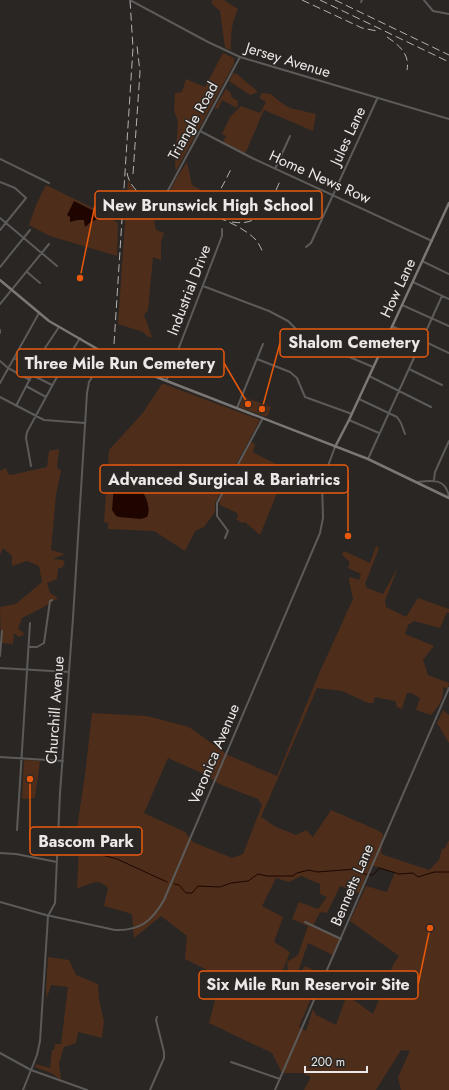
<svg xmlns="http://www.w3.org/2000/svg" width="449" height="1090" font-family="Jost,sans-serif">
<rect width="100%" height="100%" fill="#2a2624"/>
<path fill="#4e2e1a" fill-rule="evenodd" d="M212,0H224L238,9C231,24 231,34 231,50L225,48L220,11L212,4Z
M223,53L234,58V64L176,171L175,167L178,122L174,110L175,93L182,92L186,79L205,87Z
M233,73L237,74L258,92L250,95L229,81Z
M226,89L231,93V97L238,101L237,108L222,100L218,109L215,108C218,101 222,96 226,89Z
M261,93L271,94L280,102L290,108L316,114L313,131L264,110L245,154L223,142L226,136L222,134L230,117L241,106L260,113L266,102L260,98Z
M187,162L192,185L211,196C196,206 181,212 164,203L177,177Z
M128,180C136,194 147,200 161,207L154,220L156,230L164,233L161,242V260L153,257L148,310L144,315L152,337H148L143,332L118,324Z
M46,185L105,214V219L113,220L118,223L117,256L50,236L29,225L36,205Z
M162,384H164L260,420L215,503V512L204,527L195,531L185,551L154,531L108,529V523L104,522L109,450L142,414Z
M244,397L271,407L267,417L239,407Z
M253,442L255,445L253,452L256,454L278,465L286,471L260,535L245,522L242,523L236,519L238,517L237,513L220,505L219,501L250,443Z
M59,449L57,468L61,470L56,495L51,550L65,554L53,559L63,560L65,563L62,568H58L57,579L47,583L50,593L58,598L42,608L22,618L18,629L25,634L19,637L14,633L13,644L1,643L0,607L16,604L42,582L39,566L27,561L12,566V556L3,548L0,555V471L6,468L8,474L11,475L47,467L49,451Z
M376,546L379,548L365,584L367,588L383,594L398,567L385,601L386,607L406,617L418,598L449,609V613L447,612L440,628L414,621L408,625L405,634L434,646L423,660L428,675L449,683L448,689L443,687C445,698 438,707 431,715L416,710L420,698L411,693H407L402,709L397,707L395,701L375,697L373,703H368L342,691L317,688L261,817L276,827L296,835L306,830L313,837L331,810L377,830L383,834L381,854L429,870L439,860L442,849L445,848L449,840V1090H401L398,1077L410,1051L401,1050L376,1090H304L311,1077L303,1073H282L272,1053L209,1023L221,977L185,959L187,936L161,916L134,938L132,914L104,906L108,888C96,876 92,885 77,888L79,846L77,828L85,775L92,713L147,716L189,727L228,755L277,776L321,669L353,599L349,580L350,577L359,580L361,574L348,568L350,562L342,555L344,551L370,563ZM168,758L206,775L219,784L258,799L262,805L243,854L232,858L193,842L185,832L144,813ZM371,865L395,872L387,892L366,886L350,921L399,956L394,963L373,1014L347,995L336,1025L316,1015L313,1009L306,1031L299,1027L312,996L301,991L293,992L292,985L308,992L318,972L305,966L299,975L291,979L281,975L290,952L274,942L283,917L262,906L276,878L289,882L301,876L320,884V894L327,897L318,909L299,902L292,919L308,926L298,955L287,962L288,972L296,974L299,969L308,943L333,955L341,937L313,926L320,912L327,913L340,886L359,893Z
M443,710L449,715V743L437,723Z
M24,760L40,761L35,798L22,799Z
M48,957L69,960L76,975L98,984L99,999L104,1021L102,1038L78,1032L76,1043L64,1047L59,1063L61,1080L51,1073L35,1067L36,1064L50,1068L52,1050H54L55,1044H61L68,987L51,985L47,998L46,989Z"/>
<path fill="#1f0500" d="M74,201L100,214L101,217L91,222L85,227L84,220H78L70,222V217L67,215Z
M119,468C132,475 155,501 147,517L141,519L119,517L116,516L112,510L115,473L116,469Z"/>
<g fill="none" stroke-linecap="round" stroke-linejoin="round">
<path stroke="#1f0500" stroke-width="1" d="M85,849L87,851L117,859L167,882
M174,884L179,885L186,893H192L198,886L220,887L231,883L248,881L258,874L267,876H293L297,873L309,870L317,872L356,869L364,874L373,875L379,868L399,874L413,873L418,877L434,872H449"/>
<path stroke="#5c5b59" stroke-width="2" d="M424,0L433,11L449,14
M361,2L362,0
M200,131L254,159L432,241
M0,159L49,183
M275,169L290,136
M0,182L15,188L26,198L0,230
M165,196L240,57
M0,218L57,266
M306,247L311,243L377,99
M422,261L449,274
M0,267L30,230
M27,272L40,283
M413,282L449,299
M203,286L269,311L288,321L302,335L312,341L373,367
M0,304L49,244
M402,305L449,326
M392,326L449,353
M0,330V333
M45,348L59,327
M14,358L33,369L34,371L16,406
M257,359L290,372L297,378L305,397L352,414
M0,361L8,368L30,380
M409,369L442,385
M32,375L52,385
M369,376L431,407
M166,381L222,236V229
M0,383L39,313
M26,386L46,397
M0,397L44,420L85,423
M359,399L397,417L401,423L405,434
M237,408L263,344
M349,420L379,433
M368,459L442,296
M31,466L26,438L27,432L64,364L80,338
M434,480L435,472L449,441
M417,482C432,480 446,478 449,497
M225,538L228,531L217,516V503L263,418
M29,647H37L44,643L50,601L52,600
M0,656L2,631
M0,668L69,672
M0,757L63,761
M17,830L30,623
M0,853L16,854L57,862
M305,922L341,939
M231,1062L280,1079
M23,1090L37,1055L40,1041L48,916L55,903L60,793L73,618L87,393L89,382L106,354
M150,1090L164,1058V1052L156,1020L157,1017"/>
<path stroke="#5c5b59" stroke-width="2" d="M130,0L208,42L240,57L449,119
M0,902L46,915L115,930C140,931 152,921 164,900L320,533L323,518L322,482L335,447
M0,1053L31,1070L87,1090
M275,1090L449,688"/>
<path stroke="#7a7775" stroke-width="2.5" d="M0,280L49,321L106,354L136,369L368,459L449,498
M335,447L349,420L449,203"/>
<path stroke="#b4b1b0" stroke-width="1" stroke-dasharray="8 4" stroke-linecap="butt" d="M302,0L362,28L377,31
M320,0L449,62
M335,0L449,55
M387,37C399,45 410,54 407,70
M127,173C131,194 156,206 175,209C184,211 192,210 200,212C217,216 242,226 255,239C259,243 261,249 264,254
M133,174L140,72L137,46
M194,210C215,206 223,185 232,167
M232,222C262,227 270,204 280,181
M114,344L133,48L130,0"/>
</g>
<g text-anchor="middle" stroke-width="3" stroke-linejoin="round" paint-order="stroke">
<g font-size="15" fill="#ebe8e7" stroke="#2a2624">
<text transform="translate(288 60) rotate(17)" y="5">Jersey Avenue</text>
<text transform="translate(193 121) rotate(-61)" y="5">Triangle Road</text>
<text transform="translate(348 136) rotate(-65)" y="5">Jules Lane</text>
<text transform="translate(320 177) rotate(24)" y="5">Home News Row</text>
<text transform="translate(398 288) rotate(-65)" y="5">How Lane</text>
<text transform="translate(189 290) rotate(-69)" y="5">Industrial Drive</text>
<text transform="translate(55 710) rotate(-86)" y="5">Churchill Avenue</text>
<text transform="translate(214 754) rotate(-67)" y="5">Veronica Avenue</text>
<text transform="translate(352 885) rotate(-67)" y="5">Bennetts Lane</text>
</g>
</g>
<path fill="none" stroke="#e8590c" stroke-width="1.5" d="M80 278L95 205M262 409L280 343M248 404L224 363M348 536L348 479M30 779L30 841M430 928L418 985"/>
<g fill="#e8590c" stroke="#2a2624" stroke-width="1.5">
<circle cx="80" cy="278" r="4"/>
<circle cx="262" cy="409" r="4"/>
<circle cx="248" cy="404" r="4"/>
<circle cx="348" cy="536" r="4"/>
<circle cx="30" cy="779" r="4"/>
<circle cx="430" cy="928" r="4"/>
</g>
<g fill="#2a2624" stroke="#e8590c" stroke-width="1.5">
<rect x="95" y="191" width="227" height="28" rx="4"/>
<rect x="280" y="329" width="148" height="28" rx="4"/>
<rect x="17" y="349" width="207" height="28" rx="4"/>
<rect x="100" y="465" width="248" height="28" rx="4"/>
<rect x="30" y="827" width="112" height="28" rx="4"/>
<rect x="199" y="971" width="219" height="28" rx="4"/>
</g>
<g font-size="16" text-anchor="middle" font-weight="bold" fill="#ebe8e7">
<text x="208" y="211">New Brunswick High School</text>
<text x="354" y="348">Shalom Cemetery</text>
<text x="120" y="369">Three Mile Run Cemetery</text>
<text x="224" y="485">Advanced Surgical &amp; Bariatrics</text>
<text x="86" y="847">Bascom Park</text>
<text x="308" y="990">Six Mile Run Reservoir Site</text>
</g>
<path d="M305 1066v6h62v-6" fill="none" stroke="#ebe8e7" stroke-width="2"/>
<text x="311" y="1066" font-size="12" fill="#ebe8e7" stroke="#2a2624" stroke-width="3" paint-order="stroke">200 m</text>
</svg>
